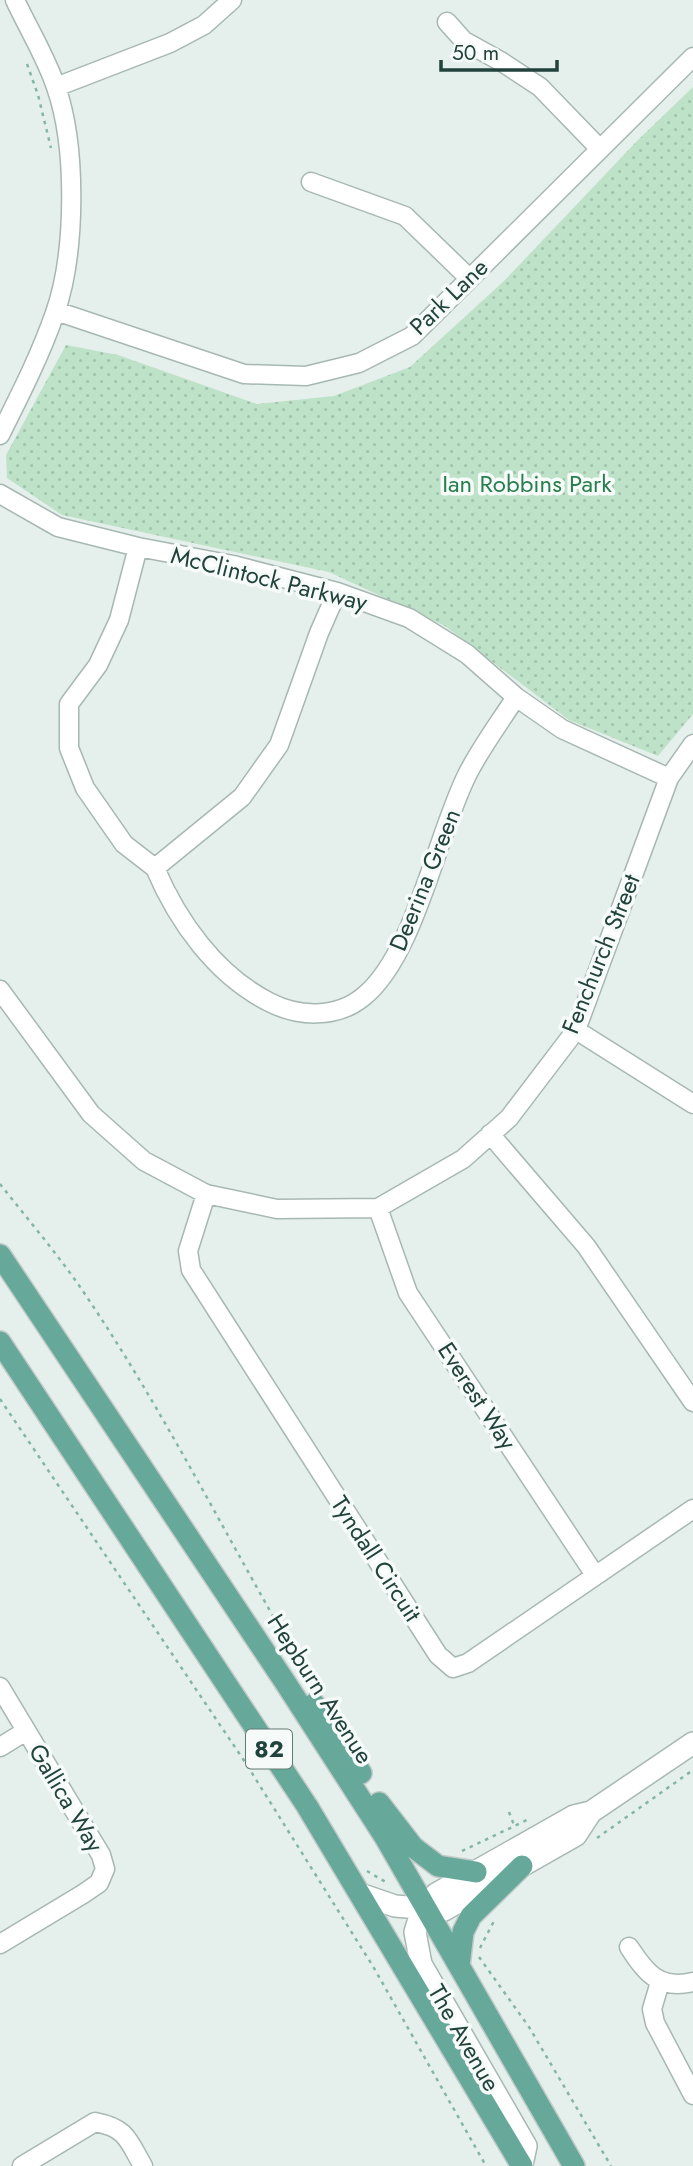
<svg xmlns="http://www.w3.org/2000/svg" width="693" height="2166" font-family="Jost,sans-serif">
<defs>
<pattern id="park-dots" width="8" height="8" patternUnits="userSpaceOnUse" patternTransform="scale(1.75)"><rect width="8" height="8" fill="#bde2c8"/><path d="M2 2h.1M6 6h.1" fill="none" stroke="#a2c3ad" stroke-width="1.8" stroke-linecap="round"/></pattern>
</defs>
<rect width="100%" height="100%" fill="#e5efeb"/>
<path fill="url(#park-dots)" d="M693,87V714L658,756L569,720L445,626L329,572L62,515L7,478L6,455L66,345L118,355L257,404L334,396L410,367L504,281L637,141Z"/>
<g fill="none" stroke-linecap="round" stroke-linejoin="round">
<defs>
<path id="minor" d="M447,22L464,41L502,62L540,87L600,149
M56,87L170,43L204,25L232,0
M311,182L405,216L469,278
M56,311L244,374L306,376L359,363L412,336L693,57
M0,435C20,395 40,356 55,313C76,253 77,147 56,87C46,57 28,28 15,0
M0,494L58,527L138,547L233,565L337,592L409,618L467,654L516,697L562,729L669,778
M138,547L119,620L98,665L69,704V748L85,788L124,844L155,868
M155,868C178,922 216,975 269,1002C298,1017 336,1019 363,997C415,956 437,833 468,773C482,746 500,722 516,697
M155,868L242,797L279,745L319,633L337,592
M0,990L91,1114L144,1161L206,1194L277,1209L378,1208L463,1159L509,1118L576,1030L669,778L693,744
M576,1030L693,1104
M490,1134L586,1246L693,1402
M206,1194L188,1251L191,1270L438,1655L453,1668L468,1663L693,1509
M378,1208L408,1293L595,1575
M0,1687L101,1855L105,1869L99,1883L83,1894L0,1944
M0,1747L26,1731
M629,1947C646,1973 659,1990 693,1982
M660,1982L652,2009L655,2023L693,2095
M22,2166L95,2122C127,2128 128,2140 143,2166"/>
<path id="tertiary" d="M360,1894L395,1906L444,1910L576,1835L591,1812
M522,2165L526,2146L421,1964L415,1932L419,1919L436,1894L574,1816L591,1812L693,1743"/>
<path id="primary" d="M0,1255L285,1682L385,1837L574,2166
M0,1342L307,1806L522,2166
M314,1704L335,1731L361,1773
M379,1803L413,1847L438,1866L476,1872
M459,1966L463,1932L471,1916L522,1866"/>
</defs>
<use href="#minor" stroke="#a7b8b3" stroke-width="21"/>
<use href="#tertiary" stroke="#a7b8b3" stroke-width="24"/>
<use href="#primary" stroke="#c1cac8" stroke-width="24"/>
<path stroke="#83b6a8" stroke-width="2.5" stroke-dasharray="3.5 5" stroke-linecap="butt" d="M27,64L38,95L51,148
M0,1184C26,1217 54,1250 78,1284C167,1413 234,1554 315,1688
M0,1399L245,1762L374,1968L486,2166
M509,1812L514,1825
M597,1838L693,1770
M462,1851L529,1819
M367,1871L389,1884
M480,1948L495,1919
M479,1957L529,2027L611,2166"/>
<use href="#minor" stroke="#fff" stroke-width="18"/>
<use href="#tertiary" stroke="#fff" stroke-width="21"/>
<use href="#primary" stroke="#66a89a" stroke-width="21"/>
</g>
<g text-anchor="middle" stroke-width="7" stroke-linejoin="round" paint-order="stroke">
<rect fill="#f6fbf9" stroke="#627a75" stroke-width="2" x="246" y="1729.5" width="46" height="39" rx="5"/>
<g font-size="23" font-weight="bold" fill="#22433c">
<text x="269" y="1757">82</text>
</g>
<g font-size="24" fill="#22433c" stroke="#f6fbf9">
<text transform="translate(449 297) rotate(-44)" y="8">Park Lane</text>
<text transform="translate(269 579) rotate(14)" y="8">McClintock Parkway</text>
<text transform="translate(425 880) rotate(-68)" y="8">Deerina Green</text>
<text transform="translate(601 954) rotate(-68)" y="8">Fenchurch Street</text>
<text transform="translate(477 1396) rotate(57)" y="8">Everest Way</text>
<text transform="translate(376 1559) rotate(57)" y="8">Tyndall Circuit</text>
<text transform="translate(320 1689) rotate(57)" y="8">Hepburn Avenue</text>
<text transform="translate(66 1798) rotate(59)" y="8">Gallica Way</text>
<text transform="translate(464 2038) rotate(60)" y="8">The Avenue</text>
</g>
<g font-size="24" fill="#287e4d" stroke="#f6fbf9">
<text x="527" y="492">Ian Robbins Park</text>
</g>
</g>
<path d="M441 60v10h116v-10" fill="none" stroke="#22433c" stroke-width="3.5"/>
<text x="452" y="60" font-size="21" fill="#22433c" stroke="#f6fbf9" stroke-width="5" paint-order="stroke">50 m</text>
</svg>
